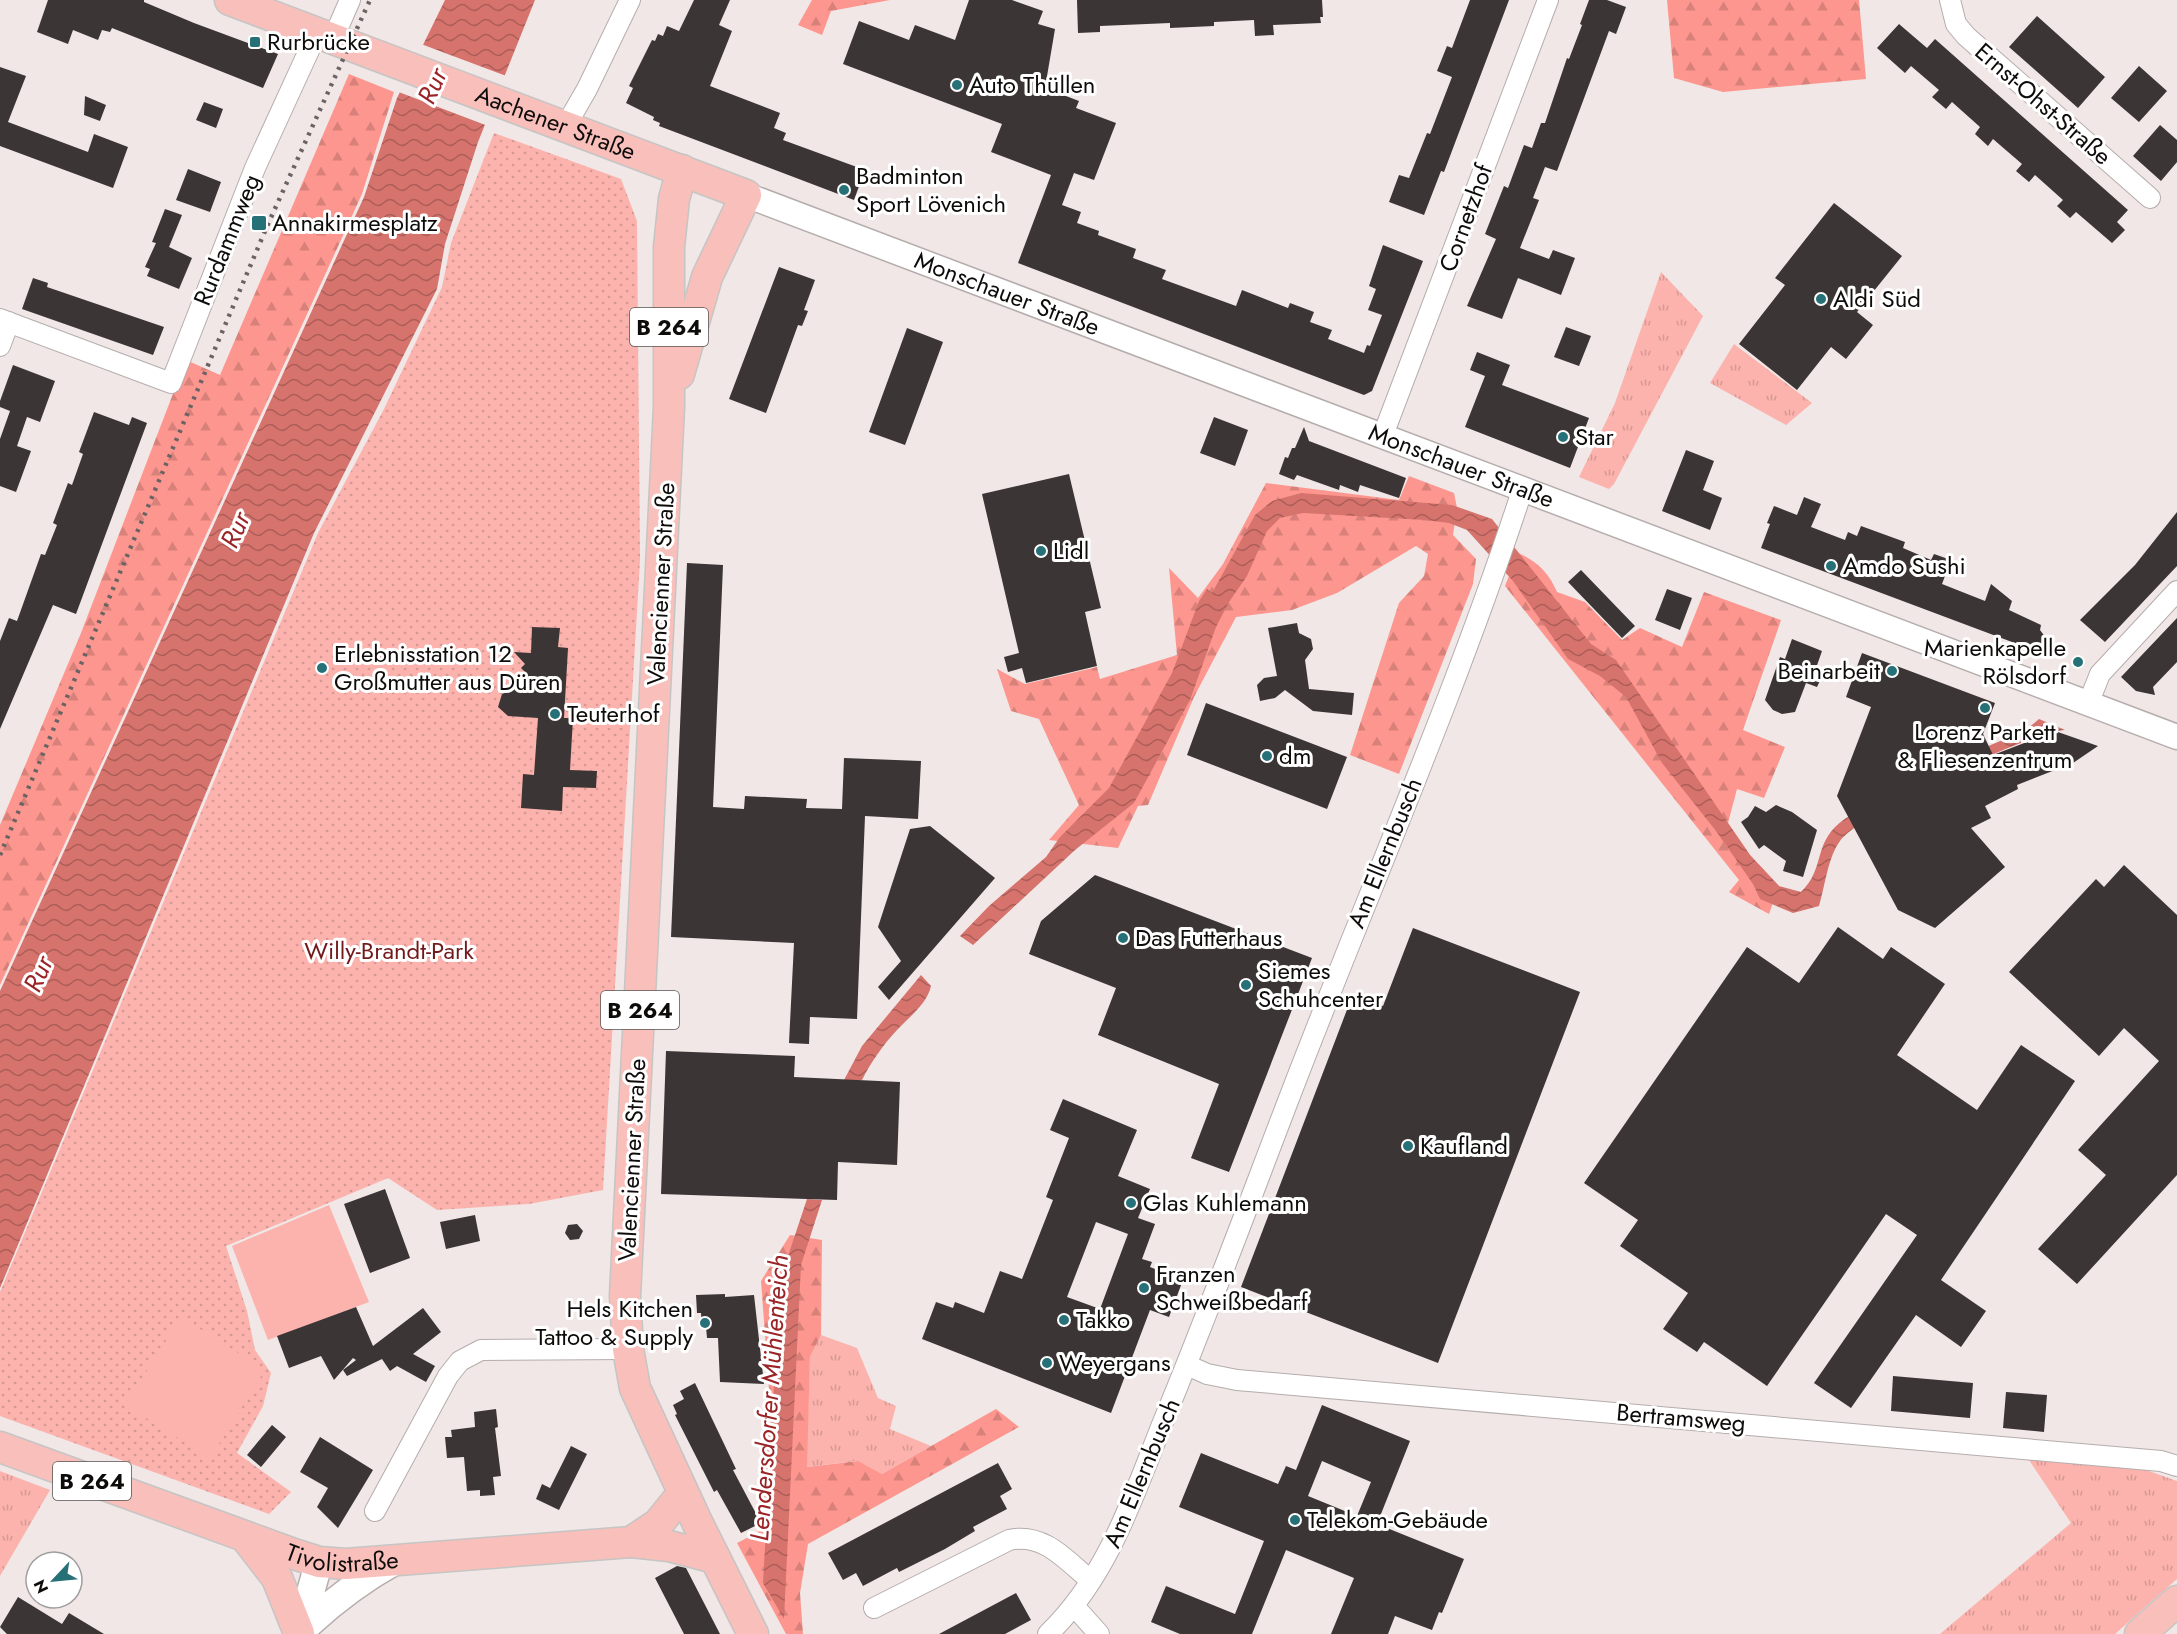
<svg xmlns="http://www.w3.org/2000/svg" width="2177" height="1634" font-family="Jost,sans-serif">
<defs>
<pattern id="grass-tufts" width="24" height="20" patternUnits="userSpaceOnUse" patternTransform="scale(1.5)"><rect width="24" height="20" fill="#fcb3ad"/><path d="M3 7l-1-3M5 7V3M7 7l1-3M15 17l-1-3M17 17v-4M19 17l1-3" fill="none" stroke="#d79994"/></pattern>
<pattern id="forest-firs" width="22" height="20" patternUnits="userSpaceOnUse" patternTransform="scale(1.5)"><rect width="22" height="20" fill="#fd968f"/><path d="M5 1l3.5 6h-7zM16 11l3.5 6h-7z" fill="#d8807a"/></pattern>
<pattern id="park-dots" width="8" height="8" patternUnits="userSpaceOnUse" patternTransform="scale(1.5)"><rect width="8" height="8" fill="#fcb3ad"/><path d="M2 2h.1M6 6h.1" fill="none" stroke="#d79994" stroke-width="1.8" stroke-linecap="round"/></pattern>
<pattern id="water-waves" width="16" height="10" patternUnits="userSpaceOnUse" patternTransform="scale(1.5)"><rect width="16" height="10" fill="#d6736d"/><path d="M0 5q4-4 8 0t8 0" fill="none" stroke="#ac5d58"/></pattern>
</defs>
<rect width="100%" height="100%" fill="#f0e7e6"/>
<path fill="url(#grass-tufts)" d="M1661,272L1703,316L1614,484L1609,489L1579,477L1615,403Z
M1734,344L1812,403L1786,425L1710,383Z
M821,1335L857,1348L878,1398L896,1406L890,1429L931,1446L882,1474L857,1461L806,1467L810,1357Z
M2029,1460L2146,1470L2177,1481V1579L2115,1634H1940L2071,1523Z
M0,1471L50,1490L0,1576Z"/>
<path fill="url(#forest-firs)" d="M812,0H890L831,11L822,35L798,25Z
M1667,0H1859L1866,79L1723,92L1674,78Z
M349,74L394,92L362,194L0,985V825L81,633L186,360L220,375Z
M1409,476L1454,493L1457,508L1453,535L1476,559L1473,584L1399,774L1350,755L1399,603L1424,576L1428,554L1416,546L1337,593L1292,610L1236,617L1194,697L1148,805L1138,806L1118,848L1049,840L1079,805L1039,719L1011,711L997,669L1025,684L1097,667L1100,679L1177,655L1169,568L1198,598L1223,564L1266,483L1399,500Z
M1518,553C1537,561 1549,573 1557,592L1585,602L1622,640L1640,628L1682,647L1704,592L1781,620L1743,730L1785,747L1764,798L1737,789L1728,823L1750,855L1779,886L1769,914L1729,892L1739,880L1505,586Z
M790,1235L822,1240L821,1335L810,1357L807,1467L858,1461L882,1474L996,1409L1019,1427L808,1544L800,1593L803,1634H786L737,1543L764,1529V1439L769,1389L761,1281Z"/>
<path fill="url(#park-dots)" d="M494,133L621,179L637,221L640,560L603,1190L529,1204L437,1210L388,1178L226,1246L247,1311L255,1350L271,1373L263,1406L237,1453L291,1492L269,1514L0,1416V1292L318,533L383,411L442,287L451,243Z"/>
<path fill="#fcb3ad" d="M329,1205L369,1302L268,1340L232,1246Z
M181,1317L265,1370L210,1458L125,1405Z"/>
<path fill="url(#water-waves)" d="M445,0H535L478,142L445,244L437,289L314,533L0,1288V991L364,197L397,98Z
M1301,493L1452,505L1492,519L1591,644L1616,660L1750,855L1779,886L1801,892C1827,867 1811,842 1846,818L1958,759L2026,730L2039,719L2065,730C2031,731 1859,814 1840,841C1828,857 1825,886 1819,906L1793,913L1760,899L1753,884L1716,831L1662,763L1626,697L1600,676L1568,659L1513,581L1467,530L1449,523L1425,520L1303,513L1280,518L1267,531L1247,576L1229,602L1216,627L1190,700L1134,803L1075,850L973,945L960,936L989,906L1046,857L1060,837L1109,788L1172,673L1199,601L1207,589L1212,593L1255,515L1272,501Z
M921,975L931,986C927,1004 910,1016 897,1030C883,1045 871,1062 862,1080H844L862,1046Z
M807,1199L822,1200L801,1265L784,1619L763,1583L777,1331L786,1262Z"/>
<path fill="#f0e7e6" d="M421,44L509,77L488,126L396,91Z"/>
<path fill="#3c3535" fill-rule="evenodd" d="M48,0H144V2L194,23L278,54L263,88L112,28L110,32L102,30L98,40L73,30L68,44L37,32Z
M694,0H730L719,25L732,31L710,86L780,113L774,128L786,133L783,140L865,170L854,200L659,126L660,123L653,120L654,117L626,103L633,88L629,86L652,40L655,41L658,34L663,36L667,26L679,31Z
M969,0H1012L1043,11L1038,24L1055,29L1045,88L1079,101L1076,108L1116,123L1094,180L1074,173L1062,205L1081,212L1077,223L1099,231L1098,235L1136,249L1133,258L1166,270L1162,279L1236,306L1242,290L1288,308L1290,303L1314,312L1310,322L1332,330L1328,339L1364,353L1367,345L1370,346L1382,315L1368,310L1376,289L1369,286L1383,245L1423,261L1372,391L1364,395L1018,263L1051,175L991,152L1002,124L843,64L859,21L909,40L915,25L955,40Z
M1077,0H1322L1323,17H1320L1321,23L1273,25L1274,35L1255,36L1254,20L1214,22V26L1170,28V23L1100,26V32L1078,33Z
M1470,0H1509L1444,172L1441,171L1424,215L1389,202L1399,175L1409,178L1427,133L1430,134L1452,77L1437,71L1447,46L1452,48Z
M1589,0H1607L1626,7L1616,34L1609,31L1557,171L1545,167L1533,198L1539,200L1520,248L1549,259L1553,250L1575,258L1561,295L1518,278L1502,319L1467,306L1496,239L1485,234L1504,186L1508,188L1524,145L1532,148L1541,123H1545L1567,58L1569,59L1582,25L1580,24Z
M2037,16L2105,77L2078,108L2009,47Z
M1899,24L1927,48L1935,39L2128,210L2117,222L2125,230L2112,243L2076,212L2070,218L2057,206L2063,200L2035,175L2029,182L2016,171L2022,164L1993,139L1988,146L1975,134L1980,127L1952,102L1946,109L1932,97L1939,90L1911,66L1905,73L1877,48Z
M2139,66L2167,91L2139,122L2111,98Z
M0,67L26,76L8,122L88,152L94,134L128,147L113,188L0,146Z
M85,96L106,105L100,121L84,115Z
M204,102L223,109L216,128L196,120Z
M2160,125L2177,140V162L2161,181L2133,156Z
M188,169L221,182L210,212L176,200Z
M1834,203L1902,256L1857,312L1873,325L1846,359L1831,347L1797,390L1739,344L1785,285L1775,278Z
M165,209L182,215L169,247L192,258L179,289L147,276L150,269L145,267L156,243L152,242Z
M779,267L815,280L804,310L808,311L802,326L798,325L766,413L729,399Z
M33,278L48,283L47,287L164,327L153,355L22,309Z
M1566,327L1591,336L1579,366L1554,357Z
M907,328L943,342L905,445L869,432Z
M1477,352L1510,365L1502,385L1589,418L1570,468L1465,427L1485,376L1470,370Z
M13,365L55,381L40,422L27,417L17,446L31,451L16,492L0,486V439L10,411L0,407V401Z
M94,412L129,425L132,417L147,423L76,614L53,605L0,729V641L9,618L17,621L41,554L45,555L57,525L53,523L68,483L72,485L83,454L79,452Z
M1214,417L1248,430L1235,466L1200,453Z
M1304,427L1309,441L1406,478L1399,498L1360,485L1358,492L1340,485L1339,490L1297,475L1294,480L1279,474L1285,457L1288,458L1292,448H1295Z
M1686,450L1714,461L1703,490L1722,498L1710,530L1662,511Z
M1069,474L1101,608L1085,612L1097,666L1026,683L1022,668L1008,672L1004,657L1019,653L982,494Z
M1804,497L1821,504L1811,527L1845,540L1848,532L1857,536L1861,526L1905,542L1903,548L1931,560L1934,554L1951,560L1942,584L1985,601L1991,584L2012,601L2009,610L2041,625L2040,630L2049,642L2028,648L1761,548L1770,524L1767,523L1774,506L1797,515Z
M2177,512V566L2105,642L2080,620L2135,565Z
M687,563L723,565L713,807L744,809L745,796L807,799L806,808L842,809L844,758L921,761L918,819L865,816L857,1019L810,1017L809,1044L789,1043L794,943L671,937Z
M1581,570L1635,626L1622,638L1568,582Z
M1667,589L1692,598L1680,630L1655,620Z
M2177,618V662L2153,687L2155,695L2136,691L2121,677Z
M1297,623L1299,633L1311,639L1313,649L1305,660L1309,689L1354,693L1352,715L1313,711L1285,690L1275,698L1260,701L1257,685L1264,678L1277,676L1268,628Z
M532,627L560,628L558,647L568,648L564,718H573L570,770L597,771L596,788L563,787L562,811L521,808L523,774L534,775L538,718L508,716L498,707L502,694L527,684L520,676L525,672L521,668L525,664L514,652L531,653Z
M1792,639L1822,651L1815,671L1823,674L1817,687L1806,683L1795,712L1782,714L1773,710L1765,700L1780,657L1785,659Z
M1862,653L1995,703L1983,734L1993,755L2055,731L2098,746L2073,763L2017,785L2018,789L1985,806L1991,818L1971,828L2005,867L1935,928L1898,910L1837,796L1871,707L1846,697Z
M1206,703L1347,757L1327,809L1187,755Z
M1776,805L1792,812L1817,830L1803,877L1783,871L1786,861L1764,845L1759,849L1741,822L1748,817L1755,806L1766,812Z
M930,826L995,878L889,1000L878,987L901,961L878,927L910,829Z
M2124,865L2177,915V1175L2077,1284L2038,1249L2106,1175L2078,1150L2159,1061L2124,1028L2099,1056L2009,972L2096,879L2104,887Z
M1095,875L1312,958L1229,1172L1191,1158L1219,1084L1098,1035L1116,988L1029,954L1041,921Z
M1838,927L1883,959L1891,947L1945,984L1897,1055L1977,1110L2021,1045L2075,1081L1941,1280L1986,1311L1961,1347L1916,1315L1851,1408L1814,1383L1917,1235L1886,1214L1767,1386L1704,1342L1697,1352L1663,1329L1688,1293L1620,1246L1638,1220L1584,1183L1747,947L1799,983Z
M1413,928L1580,992L1438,1363L1241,1287L1353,994L1383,1006Z
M666,1051L795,1056L794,1077L900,1082L897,1165L838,1162L837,1200L661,1194Z
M1063,1099L1137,1130L1118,1176L1150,1189L1138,1218L1155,1224L1142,1259L1152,1262L1150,1267L1183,1280L1169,1317L1150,1310L1111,1413L922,1339L936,1302L953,1308L955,1302L984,1313L1000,1271L1022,1279L1053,1200L1046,1197L1069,1138L1050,1130ZM1096,1222L1128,1234L1100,1309L1067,1297Z
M385,1189L410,1258L370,1273L344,1204Z
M475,1215L480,1241L446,1249L440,1222Z
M577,1224L583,1231L579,1239L570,1240L565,1233L568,1225Z
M725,1294V1297L754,1295L764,1384L720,1382L718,1338H707L706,1327H702L701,1313H697L696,1295Z
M356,1307L373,1346L423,1308L441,1332L413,1354L435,1366L426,1382L397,1366L390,1371L382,1359L347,1376L343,1370L356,1360L353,1358L334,1380L321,1356L289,1368L277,1336Z
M1893,1376L1973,1383L1970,1418L1891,1411Z
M695,1383L736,1469L733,1470L761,1523L741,1533L717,1490L714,1492L675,1415L677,1414L673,1405L684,1399L680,1391Z
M2006,1392L2047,1395L2044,1432L2003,1428Z
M1322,1405L1410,1441L1377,1524L1464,1559L1442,1613L1439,1612L1432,1630L1395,1616L1388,1634H1331L1354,1578L1286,1550L1252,1634H1180L1151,1622L1166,1586L1235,1614L1264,1541L1179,1507L1201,1453L1278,1484L1286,1466L1296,1470ZM1322,1461L1371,1482L1357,1516L1308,1496Z
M496,1409L498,1427L495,1428L501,1476L493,1477L495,1495L480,1496V1490L467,1491L464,1457L447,1458L445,1437H452L451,1430L475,1427L474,1412Z
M272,1425L286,1437L261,1467L247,1455Z
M320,1437L373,1470L338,1528L317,1507L328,1488L300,1472Z
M571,1446L587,1454L559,1510L536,1499L542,1484L550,1488Z
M998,1463L1012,1489L1000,1496L1007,1509L973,1527L975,1531L945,1549L899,1572L897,1568L863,1586L856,1573L843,1580L828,1553Z
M677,1566L686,1568L720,1634H684L655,1578Z
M1016,1593L1031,1620L1005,1634H939Z
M18,1597L62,1624L69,1613L104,1634H7L0,1627Z"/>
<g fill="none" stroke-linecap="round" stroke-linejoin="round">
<defs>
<path id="minor" d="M1950,0L1956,24L1966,36L2150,198
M333,39L350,0
M565,127L587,89L630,0
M0,319L171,383L255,168L317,33
M0,346L9,322
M1383,435L1548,0
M2088,704L2100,674L2177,591
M1187,1365L1207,1374L1237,1380L2161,1461L2177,1466
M375,1511L448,1376L460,1361L481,1350L628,1349
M1074,1606L1099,1634
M874,1608L1009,1540C1044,1532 1067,1561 1091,1581
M1048,1634C1108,1576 1133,1497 1163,1422C1207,1316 1247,1208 1288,1101C1366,897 1455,696 1523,488"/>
<g id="tertiary">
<path id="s1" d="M746,195L2177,737"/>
</g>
<path id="secondary" d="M299,1633C329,1604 359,1581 395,1561
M299,1633L319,1562"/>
<g id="primary">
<path id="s2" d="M230,0L746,195L707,277L679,374"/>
<path d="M682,170L674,199L669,247V407L625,1296L628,1349L635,1388L697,1522L753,1634"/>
<path id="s3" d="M0,1447L294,1554L319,1562L346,1564L631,1542L658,1524L683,1493"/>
<path d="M246,1538L277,1578L299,1633"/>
<path d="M631,1542L669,1546L715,1558"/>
<path d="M2140,1634L2177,1601"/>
</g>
</defs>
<use href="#minor" stroke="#b5adac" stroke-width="22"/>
<use href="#tertiary" stroke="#b5adac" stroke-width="27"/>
<use href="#secondary" stroke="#b5adac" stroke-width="30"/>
<use href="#primary" stroke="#c5c5c4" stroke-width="33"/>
<use href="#minor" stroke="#fff" stroke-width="20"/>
<use href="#tertiary" stroke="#fff" stroke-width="24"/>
<use href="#secondary" stroke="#fff" stroke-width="27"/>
<use href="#primary" stroke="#f9bfbb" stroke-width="30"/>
<path stroke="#696463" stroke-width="4.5" stroke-dasharray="3 6" stroke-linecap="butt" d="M0,855L268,224L370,0"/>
</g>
<g fill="#267077" stroke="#fff" stroke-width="2">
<rect x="249" y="36" width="12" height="12" rx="3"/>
<circle cx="957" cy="85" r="6"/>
<circle cx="844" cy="190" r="6"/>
<rect x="251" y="215" width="16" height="16" rx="3"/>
<circle cx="1821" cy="299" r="6"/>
<circle cx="1563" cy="437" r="6"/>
<circle cx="1041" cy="551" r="6"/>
<circle cx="1831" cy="566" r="6"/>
<circle cx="2078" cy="662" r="6"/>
<circle cx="322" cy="668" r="6"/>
<circle cx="1892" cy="671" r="6"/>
<circle cx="1985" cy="708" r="6"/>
<circle cx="555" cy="714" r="6"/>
<circle cx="1267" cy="756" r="6"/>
<circle cx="1123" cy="938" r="6"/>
<circle cx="1246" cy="985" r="6"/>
<circle cx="1408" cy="1146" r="6"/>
<circle cx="1131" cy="1203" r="6"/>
<circle cx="1144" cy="1288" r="6"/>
<circle cx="1064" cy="1320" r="6"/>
<circle cx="705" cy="1323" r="6"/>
<circle cx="1047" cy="1363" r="6"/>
<circle cx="1295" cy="1520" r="6"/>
</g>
<g text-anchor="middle" stroke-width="6" stroke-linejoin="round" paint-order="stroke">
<g fill="#fff" stroke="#565554" stroke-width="1.5">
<rect x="630" y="308" width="78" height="38" rx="4.5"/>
<rect x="601" y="991" width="78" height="38" rx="4.5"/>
<rect x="53" y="1462" width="78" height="38" rx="4.5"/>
</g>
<g font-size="22" font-weight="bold" fill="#0e0c0b">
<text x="669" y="335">B 264</text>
<text x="640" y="1018">B 264</text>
<text x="92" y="1489">B 264</text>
</g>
<g font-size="24" fill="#0e0c0b" stroke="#fff" text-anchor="start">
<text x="267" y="50">Rurbrücke</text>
<text x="969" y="93">Auto Thüllen</text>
<text x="856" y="184">Badminton<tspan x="856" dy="28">Sport Lövenich</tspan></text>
<text x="272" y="231">Annakirmesplatz</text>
<text x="1833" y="307">Aldi Süd</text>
<text x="1575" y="445">Star</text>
<text x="1053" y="559">Lidl</text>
<text x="1843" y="574">Amdo Sushi</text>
<text x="2066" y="656" text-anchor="end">Marienkapelle<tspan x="2066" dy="28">Rölsdorf</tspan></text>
<text x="334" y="662">Erlebnisstation 12<tspan x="334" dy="28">Großmutter aus Düren</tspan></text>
<text x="1880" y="679" text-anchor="end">Beinarbeit</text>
<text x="567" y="722">Teuterhof</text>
<text x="1985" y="740" text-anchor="middle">Lorenz Parkett<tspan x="1985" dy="28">&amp; Fliesenzentrum</tspan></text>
<text x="1279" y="764">dm</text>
<text x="1135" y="946">Das Futterhaus</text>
<text x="1258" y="979">Siemes<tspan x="1258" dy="28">Schuhcenter</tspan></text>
<text x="1420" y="1154">Kaufland</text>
<text x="1143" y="1211">Glas Kuhlemann</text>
<text x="1156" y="1282">Franzen<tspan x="1156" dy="28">Schweißbedarf</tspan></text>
<text x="693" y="1317" text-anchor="end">Hels Kitchen<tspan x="693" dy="28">Tattoo &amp; Supply</tspan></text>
<text x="1076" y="1328">Takko</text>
<text x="1059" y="1371">Weyergans</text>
<text x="1307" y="1528">Telekom-Gebäude</text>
</g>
<g font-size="24" fill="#0e0c0b" stroke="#fff">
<text transform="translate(2043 104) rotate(41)" y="8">Ernst-Ohst-Straße</text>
<text dy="8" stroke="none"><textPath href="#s2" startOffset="348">Aachener Straße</textPath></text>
<text transform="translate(1466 218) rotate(-70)" y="8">Cornetzhof</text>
<text transform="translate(227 240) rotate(-68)" y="8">Rurdammweg</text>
<text dy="8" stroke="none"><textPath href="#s1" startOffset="279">Monschauer Straße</textPath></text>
<text dy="8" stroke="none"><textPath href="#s1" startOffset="765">Monschauer Straße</textPath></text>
<text transform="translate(661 584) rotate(-87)" y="8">Valencienner Straße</text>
<text transform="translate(1385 853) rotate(-68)" y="8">Am Ellernbusch</text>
<text transform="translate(632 1160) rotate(-87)" y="8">Valencienner Straße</text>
<text transform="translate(1681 1418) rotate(5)" y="8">Bertramsweg</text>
<text transform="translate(1142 1473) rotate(-67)" y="8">Am Ellernbusch</text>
<text dy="8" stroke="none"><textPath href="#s3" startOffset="362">Tivolistraße</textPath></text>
</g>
<g font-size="24" fill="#73191b" stroke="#fff">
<text x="389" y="959">Willy-Brandt-Park</text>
</g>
<g font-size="26" font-style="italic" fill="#9a2326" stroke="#fff">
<text transform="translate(432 86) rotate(-66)" y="9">Rur</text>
<text transform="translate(235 530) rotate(-66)" y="9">Rur</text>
<text transform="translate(38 974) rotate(-66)" y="9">Rur</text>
<text transform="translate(769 1398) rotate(-86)" y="9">Lendersdorfer Mühlenteich</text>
</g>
</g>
<g transform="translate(54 1580) rotate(244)"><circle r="28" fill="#ffffff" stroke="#9f9e9d" stroke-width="1.5"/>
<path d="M0-4.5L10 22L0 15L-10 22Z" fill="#267077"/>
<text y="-9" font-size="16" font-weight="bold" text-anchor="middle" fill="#0e0c0b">N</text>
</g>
</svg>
